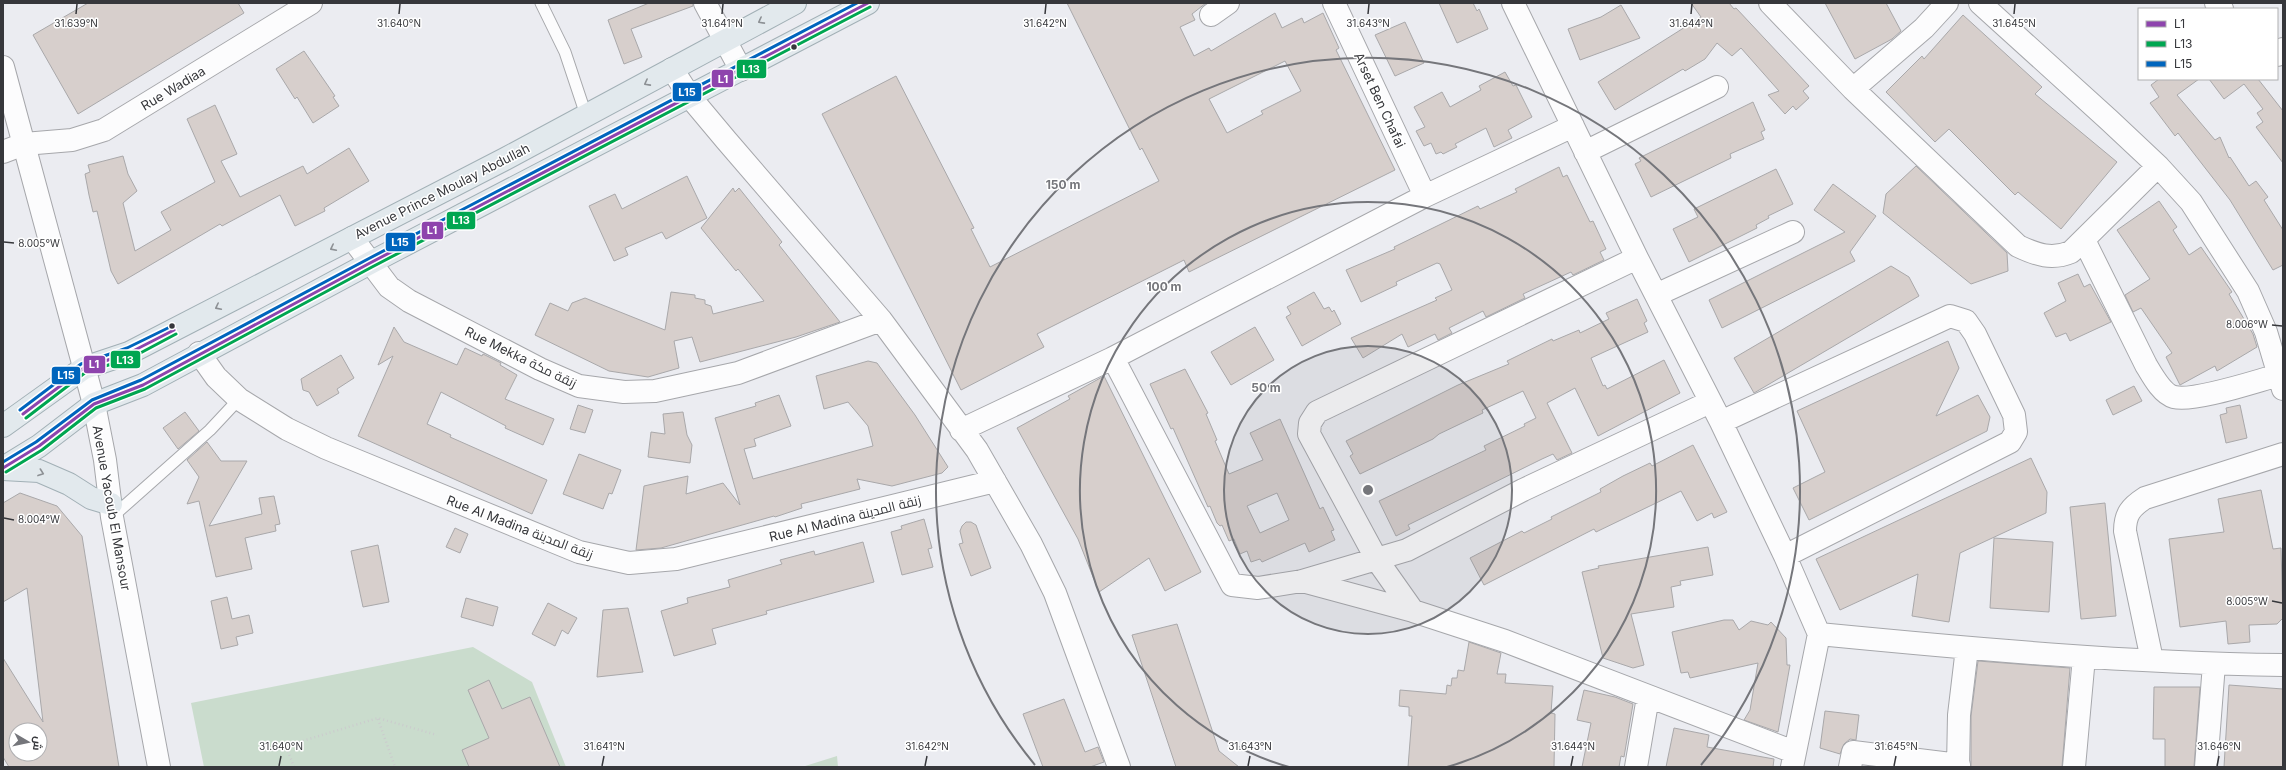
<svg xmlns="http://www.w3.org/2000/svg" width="2286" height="770" font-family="Inter,Cairo,sans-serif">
<rect width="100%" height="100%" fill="#ebecf1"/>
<path fill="#cadccd" d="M473,647L532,682L566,767H204L191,703Z
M837,756L838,767H802Z"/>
<path fill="#d7cfcc" stroke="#a9a8aa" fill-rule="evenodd" d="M88,3H238L244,13L78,114L33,35Z
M649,3H693V6L631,29L642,57L624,64L608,20Z
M1067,3H1206L1192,14L1195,20L1180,27L1194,56L1209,48L1211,51L1275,13L1282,28L1302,18L1304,23L1323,13L1339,48L1336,50L1395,170L1189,272L1184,260L1037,334L1044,347L961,390L822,114L896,76L974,228L971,229L990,267L1159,181L1142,148L1140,150ZM1285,61L1301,91L1261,111L1263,114L1227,133L1209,99Z
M1439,3H1473L1477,11L1479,9L1488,29L1457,43Z
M1691,3H1729L1734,9L1736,8L1809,86L1803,91L1809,98L1796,110L1793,106L1785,114L1768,95L1779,91L1741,48L1732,56L1717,43L1705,59L1685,71L1683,69L1615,110L1598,82L1701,17Z
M1825,3H1886L1901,31L1892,39L1855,59Z
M1621,5L1640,38L1580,60L1568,29L1601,17Z
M1963,15L2042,87L2035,94L2117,162L2061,229L2018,192L2015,195L1949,129L1935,142L1886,92L1922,56L1924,59Z
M1405,22L1424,63L1395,76L1375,35Z
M304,51L335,96L333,97L339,106L313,123L297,97L295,99L276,69Z
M1505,72L1513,86L1516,85L1532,117L1508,130L1512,138L1494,147L1486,128L1455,144L1457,147L1443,154L1441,152L1436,154L1431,143L1424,146L1416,131L1425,127L1414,107L1442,92L1450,107L1481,90L1479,86Z
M2159,79H2199L2177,95L2215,140L2220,137L2229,158L2230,157L2249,186L2256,181L2268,197L2264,200L2283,230V265L2273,270L2230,200L2178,133L2175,136L2150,103L2159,97L2151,85Z
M2209,79H2258L2283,111V163L2256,127L2263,122L2257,113L2263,109L2244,84L2224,99Z
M1753,102L1765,130L1761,132L1764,139L1730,154L1731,158L1651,197L1635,164L1641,161L1639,158Z
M215,105L237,154L221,161L240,197L303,166L307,174L349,148L369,181L324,208L325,211L295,226L280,195L222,226L220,224L118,284L111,271L97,211L93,212L89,195L85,174L90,172L88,165L123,156L128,174L137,191L123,203L135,251L171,230L161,212L215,182L187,119Z
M1916,166L2007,253L2008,271L1971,284L1883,213L1886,194Z
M1559,167L1563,177L1567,175L1590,222L1593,221L1606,249L1600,252L1604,260L1573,275L1571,272L1523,294L1525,298L1486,317L1483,311L1449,328L1452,333L1438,340L1435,334L1408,347L1402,334L1363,358L1351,338L1437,300L1435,298L1452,290L1440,264L1437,263L1396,282L1397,285L1361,302L1346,270L1395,249L1394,247L1478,206L1480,209L1517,192L1515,189Z
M1776,169L1793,204L1768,216L1769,218L1756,225L1757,228L1689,262L1673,229L1698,217L1694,209Z
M687,176L707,218L666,239L662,232L625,248L628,255L614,261L589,206L615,194L622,209Z
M1833,184L1876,216L1850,252L1855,261L1722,328L1709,300L1845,232L1814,210Z
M733,188L735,192L739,188L782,242L779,245L840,322L796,337L700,362L692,337L674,341L679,368L648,377L609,371L535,335L550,303L568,311L572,303L585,298L665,330L671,292L695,295V298L705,300V304L711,306L713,314L764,301L738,269L736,271L701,228Z
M2159,201L2177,227L2173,230L2189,255L2201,247L2232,292L2229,294L2253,334L2257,347L2217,371L2215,366L2180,385L2166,357L2172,353L2141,308L2133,312L2125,295L2150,279L2117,230Z
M1891,266L1909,277L1919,296L1754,393L1734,358Z
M2078,274L2084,287L2090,284L2111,322L2070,341L2066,333L2056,337L2044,313L2066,301L2058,283Z
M1314,292L1324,309L1329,307L1332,312L1334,310L1341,324L1302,346L1286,317L1291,314L1287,307Z
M1637,299L1647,321L1644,323L1648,332L1591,358L1603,386L1605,385L1607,389L1664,360L1680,393L1598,436L1575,388L1547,403L1572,453L1557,460L1553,454L1542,459L1408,525L1410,529L1396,536L1379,501L1486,450L1484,446L1525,426L1524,424L1536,418L1523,391L1482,410L1483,413L1439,434L1433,439L1360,474L1350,456L1353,454L1346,441L1458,385L1509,364L1507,361L1552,339L1553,341L1579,330L1580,333L1609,319L1606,313Z
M394,327L404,342L457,365L465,348L482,356L483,354L501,363L500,365L517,375L505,399L554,419L543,445L505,428L506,426L441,392L427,424L451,435L450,437L547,480L532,514L358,436L393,356L378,365Z
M1255,327L1274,360L1231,385L1211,352Z
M1948,341L1959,368L1936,416L1978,395L1990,417L1987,431L1809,520L1793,488L1825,472L1797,411Z
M341,355L354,378L337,389L339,393L317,406L309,392L303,390L301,379Z
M868,361L877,363L915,415L948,467L942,473L892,486L857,479L860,489L801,504L802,508L775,517L774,516L661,548L636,550L644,486L688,476L686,494L723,483L740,505L715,418L756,406L755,403L779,395L791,426L754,439L756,446L744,449L753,479L873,446L868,426L848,402L824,409L816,376Z
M1185,369L1208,413L1206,414L1217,440L1215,441L1229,474L1263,460L1250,433L1280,419L1320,509L1323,507L1334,530L1331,531L1335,540L1309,552L1305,543L1262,562L1260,559L1251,562L1247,551L1240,554L1234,539L1229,541L1222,525L1220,526L1217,523L1210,506L1208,507L1173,428L1171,429L1150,384ZM1277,493L1289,520L1260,533L1247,506Z
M1104,376L1201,572L1165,591L1149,558L1099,592L1078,539L1017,428L1070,399L1068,396Z
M2134,386L2142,401L2113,415L2106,400Z
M578,405L593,410L585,433L570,429Z
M2240,405L2247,438L2226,443L2220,415L2227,413L2226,408Z
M185,412L199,431L178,449L163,428Z
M683,412L687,435L692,445L690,463L648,457L651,432L665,434L663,414Z
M207,442L221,461H247L209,526L262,514L259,498L274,496L280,524L275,525L276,531L245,538L252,569L216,577L199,501L187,504L199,477L187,460Z
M1693,445L1727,512L1714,518L1712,513L1697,521L1681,491L1596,532L1594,529L1484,585L1470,558L1522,531L1524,533L1552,519L1551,517L1601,492L1600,489L1623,476L1650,463L1652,466Z
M579,454L621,470L612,494L609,493L603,509L563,494Z
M2031,458L2047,492L2046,513L1960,553L1949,622L1912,616L1918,574L1840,610L1816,559Z
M2261,490L2273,549L2281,548L2283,618L2277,624L2249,625L2250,642L2228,644L2226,621L2180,627L2169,539L2224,532L2218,499Z
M20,493L57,506L82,536L119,767H9L3,757V658L43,722L27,588L3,602V503ZM16,730H40V754H16Z
M2105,503L2116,616L2081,619L2070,507Z
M924,519L932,548L928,549L933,567L902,575L891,532L902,529L901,526Z
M966,522H971L976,525L991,568L971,576L959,544L963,543L960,531L962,526Z
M455,528L468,534L460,553L446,547Z
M1994,538L2053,542L2049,612L1990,608Z
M863,542L874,582L766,611L767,614L712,629L716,644L674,656L661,611L688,603L687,598L730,587L728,580L782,564L780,560L814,551L815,555Z
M378,545L389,602L363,607L351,551Z
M1708,547L1713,575L1680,581L1681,585L1671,587L1674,607L1631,614L1644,665L1633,668L1603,658L1582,572L1599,568L1598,566Z
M227,597L232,619L249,615L253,633L236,637L238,645L221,649L211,601Z
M466,598L498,607L493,626L461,617Z
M548,603L577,618L568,634L562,630L555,646L532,634Z
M628,608L643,672L597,677L603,610Z
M1724,620H1733L1739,630L1751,621L1768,625L1771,622L1786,638L1787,665H1790L1778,732L1744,720L1750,710L1758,663L1690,678L1688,672L1681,673L1672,632Z
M1177,624L1219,751L1239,767H1176L1132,635Z
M1469,642L1501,653L1497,674H1506L1505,683L1553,686L1551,713L1555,714L1554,767H1408L1412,716H1409V707L1399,706L1400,690L1446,694L1447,685L1451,686L1452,678H1457L1458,670L1464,671Z
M1978,661L2070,668L2062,767H1971V716Z
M489,680L502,709L530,697L560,767H469L462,750L489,738L468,690Z
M2229,685L2283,689V767H2224Z
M2154,687H2200L2194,767H2165V739H2153Z
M1584,690L1615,697L1633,704L1624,757L1621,756L1619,767H1582L1591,723L1577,720Z
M1064,699L1085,752L1098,747L1104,762L1090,767H1043L1023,714Z
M1825,711L1859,715L1856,740L1850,739L1844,744L1840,754L1820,748Z
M1674,728L1709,735L1707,747L1774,759L1773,767H1666Z"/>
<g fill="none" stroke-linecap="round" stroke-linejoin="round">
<defs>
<path id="service" d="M541,3L565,52L586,115
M112,517L210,430L239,399"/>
<path id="minor" d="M705,3L741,70
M1334,3L1425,196
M1513,3L1637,258L1721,422L1785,556L1819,634L1792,767
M1770,3L1853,89L2018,246C2037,255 2052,260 2071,252L2158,166
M1980,3L2109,120L2158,166L2191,202L2248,291L2266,332L2283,389
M2216,3L2222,9
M1211,15L1228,3
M2277,55L2283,49
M672,69L690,97L726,140L881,320L977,450L1031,544L1055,593L1119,767
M1853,89L1924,28L1947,3
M3,152L24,144L72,140L104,130L311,3
M1585,152L1717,87
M352,238L389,287L409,301L540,369L579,386L624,392L655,391L738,373L881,320
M2084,240L2146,365C2152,375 2162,394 2174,397C2195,402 2256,381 2279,375
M1656,295L1793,232
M199,353L216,377L239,399L287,429L326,448L579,552L629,563L676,559L995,481
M1113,358L1232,585L1258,588L1302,581L1407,550L1523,490L1710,402
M1721,422L1950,316L1966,321L1975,334L2014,415L2016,432L2010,442L1785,556
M961,430L1113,358L1425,196L1573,126
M1302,581L1413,611L1505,641L1794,752
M1413,611L1377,560L1309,434L1310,423L1317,412L1637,258
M1819,634C1973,649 2128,663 2283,665
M2152,660L2125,531C2125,514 2131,507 2145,498L2283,454
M1636,767L1648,697
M1850,767L1853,752L1959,765
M1958,767L1959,715L1967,648
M2074,767L2084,657
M2206,767L2214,664"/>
<path id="secondary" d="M3,67L94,404L105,460L112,517L159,767"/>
<path id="primary" d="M3,426L84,368L129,353L505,159L795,3
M3,468L39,446L94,404L143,385L370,263L868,3
M3,469L39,471L69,484L91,498L111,504"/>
</defs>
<use href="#service" stroke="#a6a7ab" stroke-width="13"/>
<use href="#minor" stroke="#a6a7ab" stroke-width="24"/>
<use href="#secondary" stroke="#a6a7ab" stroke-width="24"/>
<use href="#primary" stroke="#a2b0b6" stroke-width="24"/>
<path stroke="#cbcbcd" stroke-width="2.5" stroke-dasharray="1 3" stroke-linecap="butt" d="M378,719L395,767
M294,767L286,746L378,718L437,735"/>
<use href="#service" stroke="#fcfcfd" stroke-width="11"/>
<use href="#minor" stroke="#fcfcfd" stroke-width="22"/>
<use href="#secondary" stroke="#fcfcfd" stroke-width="22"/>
<use href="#primary" stroke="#e2e9ed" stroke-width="22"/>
<defs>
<path id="bus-1" d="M23,414L84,368L129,353L174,330
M3,468L39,446L94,404L143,385L370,263L868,3"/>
<path id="bus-2" d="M26,418L86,372L131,358L176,334
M6,472L42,450L96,408L145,389L372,267L870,7"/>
<path id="bus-3" d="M20,410L81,364L127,348L172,326
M3,462L36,442L92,400L141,380L368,259L857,3"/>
</defs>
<use href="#bus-1" stroke="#fff" stroke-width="6"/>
<use href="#bus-2" stroke="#fff" stroke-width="6"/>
<use href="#bus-3" stroke="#fff" stroke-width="6"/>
<use href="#bus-1" stroke="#8e44ad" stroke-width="3"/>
<use href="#bus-2" stroke="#00a651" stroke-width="3"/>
<use href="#bus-3" stroke="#0065bd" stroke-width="3"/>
</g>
<defs><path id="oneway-chevron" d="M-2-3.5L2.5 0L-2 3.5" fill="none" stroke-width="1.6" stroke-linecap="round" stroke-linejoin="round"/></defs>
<g stroke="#8c9094">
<use href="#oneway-chevron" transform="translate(761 21) rotate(152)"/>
<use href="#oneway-chevron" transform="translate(647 83) rotate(152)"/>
<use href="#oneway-chevron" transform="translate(333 248) rotate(153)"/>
<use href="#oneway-chevron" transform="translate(218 307) rotate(153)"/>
<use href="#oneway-chevron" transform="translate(41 473) rotate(20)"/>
</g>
<path fill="none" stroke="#36373b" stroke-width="1.5" d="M76,14L77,4M399,14L400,4M722,14L723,4M1045,14L1046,4M1368,14L1369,4M1691,14L1692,4M2014,14L2015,4M4,242L14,243M2272,325L2282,326M4,518L14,520M2272,601L2282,603M279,766L281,756M602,766L604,756M925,766L927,756M1248,766L1250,756M1571,766L1573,756M1894,766L1896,756M2217,766L2219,756"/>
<circle cx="1368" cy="490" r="144" fill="#75767b" fill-opacity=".12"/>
<g fill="none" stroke="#75767b" stroke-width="2">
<circle cx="1368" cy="490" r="144"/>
<path d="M1289 767A288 288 0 1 1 1447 767"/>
<path d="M1035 765A432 432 0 1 1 1701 765"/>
</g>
<g fill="#36373b" stroke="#fff" stroke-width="1.5">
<circle cx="794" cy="47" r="3.5"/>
<circle cx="172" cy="326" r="3.5"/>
</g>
<g text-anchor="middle" stroke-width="3" stroke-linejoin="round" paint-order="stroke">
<g font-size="13" fill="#36373b" stroke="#fff">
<text transform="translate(173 88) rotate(-31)" y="5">Rue Wadiaa</text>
<text transform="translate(1380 100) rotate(65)" y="5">Arset Ben Chafai</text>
<text transform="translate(442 191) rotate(-27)" y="5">Avenue Prince Moulay Abdullah</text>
<text transform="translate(521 357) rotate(26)" y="5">Rue Mekka زنقة مكة</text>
<text transform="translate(112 508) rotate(80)" y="5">Avenue Yacoub El Mansour</text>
<text transform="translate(845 518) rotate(-14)" y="5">Rue Al Madina زنقة المدينة</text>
<text transform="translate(520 527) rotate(21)" y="5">Rue Al Madina زنقة المدينة</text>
</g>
</g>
<g font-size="10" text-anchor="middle" fill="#36373b" stroke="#fff" stroke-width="3" stroke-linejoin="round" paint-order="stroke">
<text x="399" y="27">31.640°N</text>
<text x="722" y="27">31.641°N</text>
<text x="1045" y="27">31.642°N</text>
<text x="1691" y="27">31.644°N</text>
<text x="2014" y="27">31.645°N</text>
<text x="76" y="27">31.639°N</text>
<text x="1368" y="27">31.643°N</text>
<text x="39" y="247">8.005°W</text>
<text x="2247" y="328">8.006°W</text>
<text x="39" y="523">8.004°W</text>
<text x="2247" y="605">8.005°W</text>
<text x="281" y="750">31.640°N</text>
<text x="604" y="750">31.641°N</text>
<text x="927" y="750">31.642°N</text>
<text x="1250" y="750">31.643°N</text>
<text x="1573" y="750">31.644°N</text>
<text x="1896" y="750">31.645°N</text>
<text x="2219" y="750">31.646°N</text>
</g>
<circle cx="1368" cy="490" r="6" fill="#75767b" stroke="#fff" stroke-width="2"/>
<g font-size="12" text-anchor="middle" font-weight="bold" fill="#75767b" stroke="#fff" stroke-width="3" stroke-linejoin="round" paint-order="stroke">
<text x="1063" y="189">150 m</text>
<text x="1164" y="291">100 m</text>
<text x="1266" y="392">50 m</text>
</g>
<g stroke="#fff" stroke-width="1.5">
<rect x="736" y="59" width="31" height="20" rx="4" fill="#00a651"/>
<rect x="711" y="69" width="23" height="19" rx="4" fill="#8e44ad"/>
<rect x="672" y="82" width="30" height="20" rx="4" fill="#0065bd"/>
<rect x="446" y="211" width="30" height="19" rx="4" fill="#00a651"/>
<rect x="421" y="221" width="23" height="19" rx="4" fill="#8e44ad"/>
<rect x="385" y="232" width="31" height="20" rx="4" fill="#0065bd"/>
<rect x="110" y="350" width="31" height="19" rx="4" fill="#00a651"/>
<rect x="83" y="355" width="23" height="19" rx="4" fill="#8e44ad"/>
<rect x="51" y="366" width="30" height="19" rx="4" fill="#0065bd"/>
</g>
<g font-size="11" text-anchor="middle" font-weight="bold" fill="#fff">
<text x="751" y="73">L13</text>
<text x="723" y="83">L1</text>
<text x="687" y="96">L15</text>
<text x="461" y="224">L13</text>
<text x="432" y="234">L1</text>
<text x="400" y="246">L15</text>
<text x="125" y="364">L13</text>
<text x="94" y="368">L1</text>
<text x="66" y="379">L15</text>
</g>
<rect width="2286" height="770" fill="none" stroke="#36373b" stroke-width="8"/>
<rect x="2138" y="8" width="140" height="72" fill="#ffffff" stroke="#afafb1"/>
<rect x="2146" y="21" width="20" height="6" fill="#8e44ad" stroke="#afafb1"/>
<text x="2174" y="28" font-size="12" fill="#36373b">L1</text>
<rect x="2146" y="41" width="20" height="6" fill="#00a651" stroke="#afafb1"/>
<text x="2174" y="48" font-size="12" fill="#36373b">L13</text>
<rect x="2146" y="61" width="20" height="6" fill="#0065bd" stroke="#afafb1"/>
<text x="2174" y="68" font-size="12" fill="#36373b">L15</text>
<g transform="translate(28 742) rotate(99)"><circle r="19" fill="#ffffff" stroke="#afafb1"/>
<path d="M0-3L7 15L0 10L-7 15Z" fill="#75767b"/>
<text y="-6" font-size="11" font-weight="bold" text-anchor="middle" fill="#36373b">ش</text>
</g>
</svg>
